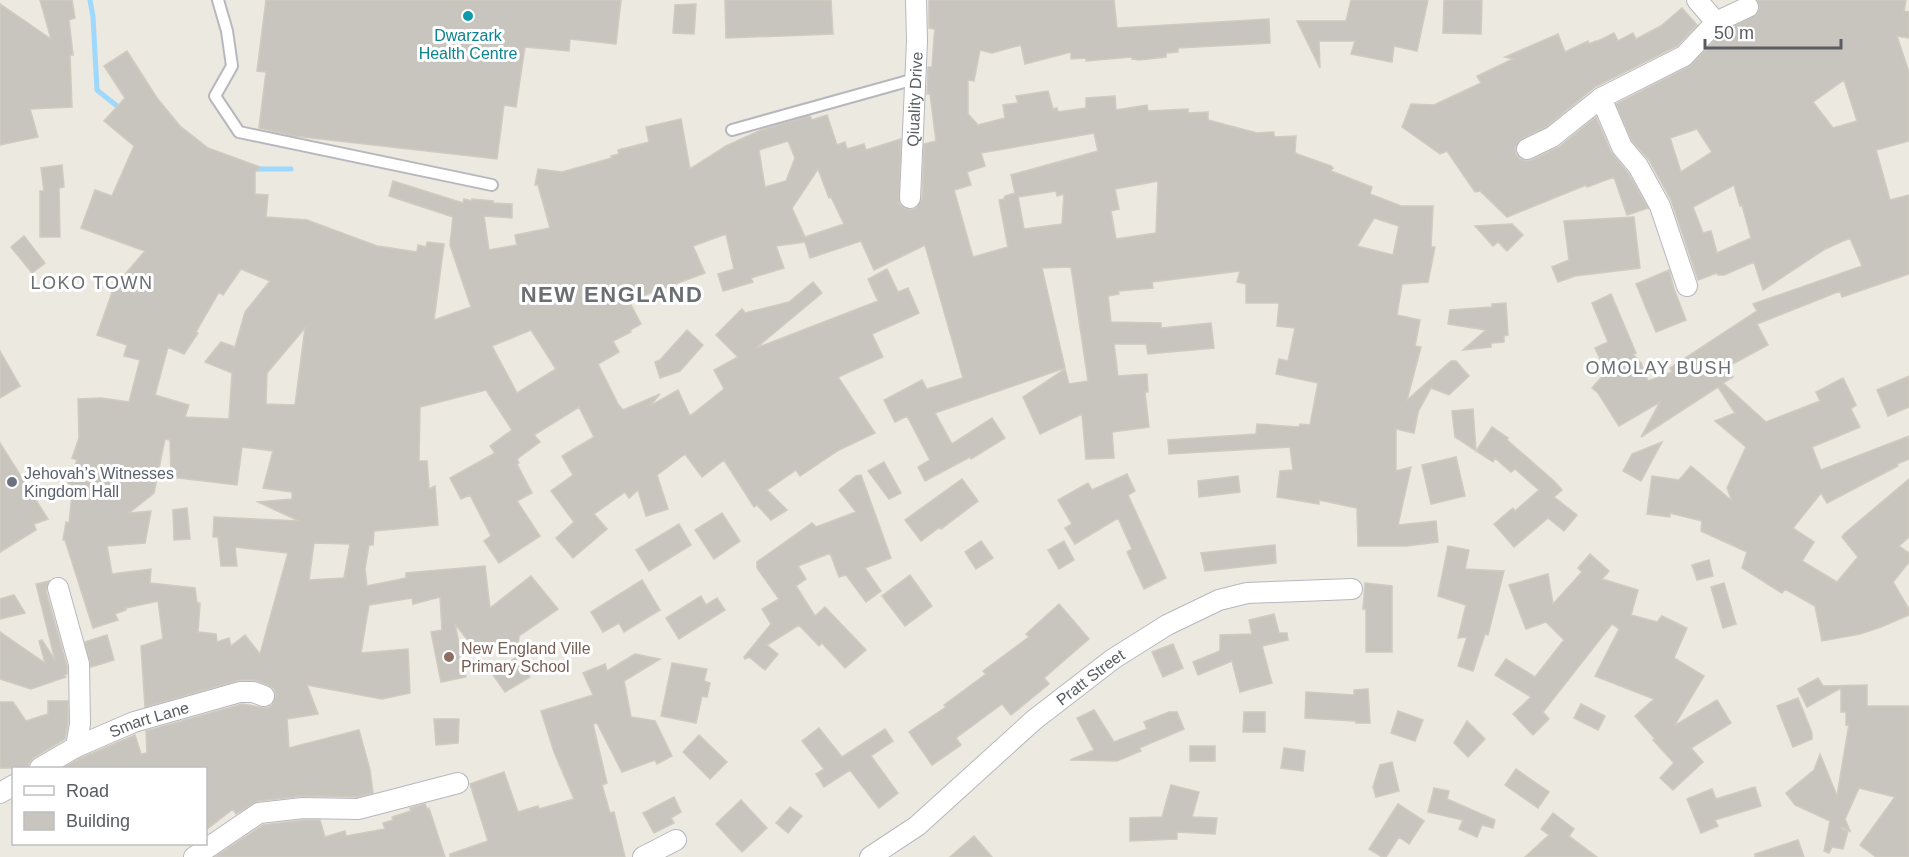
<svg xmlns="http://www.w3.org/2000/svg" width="1909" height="857" font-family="Helvetica,sans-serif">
<rect width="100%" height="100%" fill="#ece9e0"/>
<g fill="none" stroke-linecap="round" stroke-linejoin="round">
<path stroke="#9ed8fd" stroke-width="5" d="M90,0L93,17L97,90L122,110
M254,169H291"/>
</g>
<path fill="#c8c5bf" stroke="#d0cabf" stroke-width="1.5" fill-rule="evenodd" d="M40,0H72L75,18L69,20L73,55H70L72,107L30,109L38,137L0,145V4L51,39Z
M266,0H621L616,44L570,39L569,51L525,47L516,107L504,105L497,159L294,136L259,128L266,72L257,71Z
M725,0H831L833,34L726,38Z
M929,0H1114L1117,28L1269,19L1270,43L1178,48V52L1166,53V57L1139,60L1132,59V57L1086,61V58L1071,59V52L1025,64L1021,45L992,53L980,50L974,81L968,80V114L978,125L1005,118L1003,105L1018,103L1016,96L1048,91L1053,109L1057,108L1058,112L1086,108V98L1115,96L1116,110L1147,105L1148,111L1188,109V113L1208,112V120L1257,133L1274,132V137L1296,136L1295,152L1297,154L1331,166L1333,168L1331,171L1372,187L1370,194L1401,206H1433L1431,247H1435L1428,282L1402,284L1397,315L1420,320L1415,346L1421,347L1407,400L1451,361H1456L1469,376L1449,395L1431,388L1418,412L1414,433L1396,429V471L1411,467L1398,525L1436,521L1438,542L1406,546H1358L1357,508L1319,500V504L1277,497L1280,471L1293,470L1290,447L1169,454L1168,440L1256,434L1257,424L1299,427L1300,424L1310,425L1318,383L1276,374L1279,359L1288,361L1295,328L1277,326L1279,303H1246V284L1237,282L1240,271L1152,282L1153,288L1118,291L1119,294L1108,296L1111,322L1161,323V328L1211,323L1214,348L1148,354L1146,344H1114L1118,376L1147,374L1148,392H1145L1149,427L1112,432L1114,458L1086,459L1082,414L1040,434L1023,397L1065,369L1069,384L1088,381L1071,267L1042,268L1065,368L935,413L952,444L992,418L1005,438L971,459L970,457L925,481L918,467L930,460L907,416L895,422L884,400L922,380L927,389L963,378L925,245L874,270L861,241L810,258L805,242L776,246L784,268L751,278L753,282L723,291L718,274L734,269L726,234L693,246L705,273L629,301L641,324L630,330L631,332L613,341L619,352L598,364L618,404L623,410L660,394L650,406L678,390L690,416L724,389L714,370L738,357L716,335L742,309L745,313L789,302L813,282L822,293L756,348L878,301L868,279L887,269L898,292L908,288L919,313L872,334L883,357L838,377L875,433L839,450L800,476L796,470L767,490L787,510L771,520L757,505L754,507L724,460L702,477L685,454L657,475L668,509L646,516L638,490L629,498L625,492L594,514L607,529L573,558L556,538L574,522L551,491L573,475L562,456L594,437L579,407L534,435L540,442L517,459L519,463L517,464L532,493L517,501L540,536L499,563L484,541L491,536L470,495L461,499L450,478L495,453L490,446L512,430L486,390L420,407L419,461H427L429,489L435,486L438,525L374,531L373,545H369L365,569L367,586L406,578V573L485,566L490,608L531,576L558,609L519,636L518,648L503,647V644L470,643L455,624L466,677L441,682L431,632L442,630L440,597L413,604L412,598L369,605L361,653L408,649L410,693L382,699L307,685L318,714L287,719L289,748L359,730L370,770L373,793L357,797L303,796L258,801L236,814L233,809L206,830V768H63L81,758L135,735L141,754L147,753L146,731L242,704L267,708L272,705L276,694L274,689L268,685L253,680H240L145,707L141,646L163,639L158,601L126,608V610L115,614L118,620L93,628L65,540H63L66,522L69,523L72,494H70L71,485L68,483L77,460L72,458L79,438L78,399L101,398L129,402L140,360L124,356L127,345L97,335L114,287L145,251L81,228L95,190L112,196L134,146L104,121L125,98L104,66L127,51L157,98L180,126L208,148L260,167L255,172V194L268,195L266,217L307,220L377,246L417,252L418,245L426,247L427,242L444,244L434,320L471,307L450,245L453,217L389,196L393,181L463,203L464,199L472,201V199L493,201V203L512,204V218L484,216L489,250L517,245L515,235L550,228L538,185H535L538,169L562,172L612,158L611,156L619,154L618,150L649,142L646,127L681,119L690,169L726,146L761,130L810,116L812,120L827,115L837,145L845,142L847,149L864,144L866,150L901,139L899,203L904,208L910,210L916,208L922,199L924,144L936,141L930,94H927L928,67H932L934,37L935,29L929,28ZM1094,133L1098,151L1011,175L1015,193L1005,196L1004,199L999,200L1008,247L973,257L954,190L971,185L967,172L985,166L981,153ZM788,141L795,158L786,181L765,187L759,150ZM818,169L829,198L831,197L844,224L805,237L792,208ZM1158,181L1156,233L1116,239L1111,211L1119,209L1115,189ZM1056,191L1057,196L1064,194L1062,224L1024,229L1018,197ZM1374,218L1399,226L1393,255L1357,246ZM241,269L270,281L245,312L235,347L221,342L205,362L232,373L229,419L185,417L189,405L155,395L168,347L184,354L198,333L196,332L219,292L223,295ZM305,328L295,405L266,404L267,373ZM531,330L556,369L517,393L492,346ZM165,439L170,440L171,477L237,485L242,447L273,451L263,488L292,492V499L258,502L299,521L214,517L213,537H218L221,566H237L235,547L288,553L260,654L245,635L231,646L229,638L217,642L216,634L198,632L200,603H197L195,588L150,583L151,569L112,574L107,546L145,543L151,511L129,513L154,493ZM314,543L350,544L344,578L309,580Z
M1351,0H1428L1417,51L1394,46L1392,62L1351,54L1355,41H1319L1320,68L1297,21H1346Z
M1444,0H1482L1481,34L1443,33Z
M1757,0H1906L1904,11L1909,12V38L1897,36L1909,72V141L1876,150L1890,200L1909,195V274L1842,297L1840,291L1757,324L1768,345L1727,367L1733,377L1723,383L1766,422L1820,401L1816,392L1843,378L1856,405L1851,409L1860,427L1812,447L1821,470L1909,436V459L1897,464L1898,466L1827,503L1821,493L1793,528L1814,542L1802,561L1837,582L1858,557L1842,537L1844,534L1909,479V537L1899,546L1909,553V562L1893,582L1909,609V615L1881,627L1860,634L1822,641L1815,606L1785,589L1782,593L1742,568L1747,552L1701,531L1702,521L1670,513V517L1647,514L1652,476L1679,480L1691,466L1732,501L1727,488L1746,447L1715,421L1735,413L1718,387L1641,437L1660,402L1619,426L1598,393L1592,388L1606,372L1595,348L1608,342L1592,303L1611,294L1636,353L1633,354L1641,363L1648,381L1672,372L1670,368L1757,311L1753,304L1862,266L1850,238L1825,249L1763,290L1754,262L1724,275H1718L1717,273L1698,280L1671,200L1649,160L1632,141L1616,104L1690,66L1723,32L1757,14L1760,7ZM1844,80L1857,121L1833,128L1813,102ZM1697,129L1712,152L1681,172L1670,138ZM1734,185L1740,206L1742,205L1751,238L1717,253L1711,231L1703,233L1693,207Z
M696,4L694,34L673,33L675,5Z
M1682,8L1697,25L1677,46L1595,87L1546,127L1521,139L1515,148L1516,154L1520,159L1526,161L1532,160L1559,147L1596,117L1611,152L1628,173L1648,208L1627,215L1614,177L1587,187L1586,185L1507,217L1480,191L1475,192L1447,151L1440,154L1402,127L1411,104L1434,105L1481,83L1477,76L1513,59L1505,57L1558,34L1565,52L1588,41L1589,44L1596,41V42L1614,33L1618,41L1633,33L1636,39L1661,26Z
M62,165L64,187L59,188L60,237H40V191H44L41,168Z
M1634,217L1640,268L1575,276L1558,282L1552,267L1569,260L1564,221Z
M1512,224L1523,235L1507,251L1498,242L1493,246L1475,226Z
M24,236L45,263L32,273L11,247Z
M1669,270L1674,289L1686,320L1656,332L1636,284Z
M1506,303L1508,335L1504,336V342L1491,343V347L1463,350L1486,330L1448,324L1450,310L1492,307V304Z
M687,330L703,345L680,371L660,378L655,362L660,360Z
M0,351L20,386L0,398Z
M1909,376V407L1888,416L1877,390Z
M1473,409L1476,451L1492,427L1508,438L1507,440L1554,481L1562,490L1554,497L1577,515L1564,531L1548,518L1514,547L1494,524L1513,508L1515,511L1539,490L1515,469L1511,472L1495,458L1493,462L1455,437L1452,411Z
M1662,442L1641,481L1623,471L1632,454Z
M0,443L48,519L34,524L36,530L0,552Z
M1456,457L1465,496L1431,504L1422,465Z
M884,462L901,493L889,499L868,471Z
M1127,474L1135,491L1128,495L1166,578L1144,589L1127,552L1132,549L1118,518L1075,544L1065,528L1072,524L1058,500L1088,483L1092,490Z
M861,475L891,558L865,568L881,591L866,602L846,575L839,577L830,553L798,566L806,579L796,586L815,616L825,607L866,650L845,668L822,643L819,646L799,625L767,645L778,654L765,670L749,657L745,659L744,657L771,624L762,609L779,599L757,568V562L812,523L816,527L856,512L839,490L856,476Z
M1238,476L1240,492L1199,497L1198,481Z
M962,479L978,501L941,529L940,527L921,541L905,520Z
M187,508L190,539L174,540L173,510Z
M722,513L740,541L714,559L695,530Z
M679,524L691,545L649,571L636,550Z
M981,541L993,558L976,569L965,552Z
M1064,541L1074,560L1059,569L1048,550Z
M1275,545L1276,563L1205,571L1201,553Z
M1448,546L1469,550L1465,569L1504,571L1488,635L1485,634L1473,671L1458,666L1467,637L1458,638L1466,605L1438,596Z
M1590,554L1609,571L1602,579L1638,590L1631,615L1657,622L1662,616L1687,628L1674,658L1704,676L1674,726L1717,700L1731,723L1691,748L1703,762L1673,790L1660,778L1674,763L1653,740L1655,739L1635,716L1654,699L1595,676L1619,629L1612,624L1543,712L1549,719L1533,735L1513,714L1531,697L1495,675L1506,659L1535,677L1564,640L1546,622L1526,629L1509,585L1548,574L1553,604L1582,572L1578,568Z
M1709,560L1713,576L1697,580L1692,565Z
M910,575L932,606L905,626L882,596Z
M642,580L660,610L624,632L619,623L603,632L591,612Z
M49,581L46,591L67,666V674L64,675L66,677L31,689L0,679V632L45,663L39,641L42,640L55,660L36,584Z
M1365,583L1392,586V652H1366V609H1363Z
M1724,583L1736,624L1723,628L1711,587Z
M14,595L25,613L0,619V599Z
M701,596L706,605L717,598L725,610L679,639L666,618Z
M1059,604L1089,639L1044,678L1049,684L1011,715L1002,704L956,738L961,745L932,765L909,732L946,707L944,705L986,674L983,671L1029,637L1026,634Z
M1274,614L1279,633H1287L1288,640L1262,646L1272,683L1240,692L1232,661L1198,675L1193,662L1220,651V635L1252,634L1249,620Z
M107,635L114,660L91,667L85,642Z
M1173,644L1183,668L1163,677L1152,652Z
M635,654L660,659L624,681L631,717L655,721L672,756L657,764L655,760L622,772L597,723L593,724L607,783L602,785L610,813L614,812L625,857H450V854L488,841L470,784L504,772L518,812L538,806L539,809L574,799L554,752L541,711L593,695L583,673L605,664L607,671Z
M515,658L530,677L505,692L493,675Z
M672,663L707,669L704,681L710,683L707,697L702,696L696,723L661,716Z
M1818,678L1823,686L1867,685V706H1909V857H1876L1860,845L1895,797L1859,788L1845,819L1850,831L1842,827L1841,829L1848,831L1843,849L1832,847L1829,853L1824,851L1830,821L1795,805L1786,793L1814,770L1820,754L1837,796L1849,724L1846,725V712H1841V688L1807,707L1798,689Z
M1368,689L1370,723H1356L1355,721L1305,718L1306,692L1354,695V690Z
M1798,698L1812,733V739L1793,747L1777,706Z
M48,701H68V723L65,739L33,758L29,763L28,768H0V702H13L26,721L48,714Z
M1581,704L1605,716L1598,730L1574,718Z
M1094,710L1114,742L1147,729L1144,722L1169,712H1177L1184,729L1139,748L1141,751L1117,761L1070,760L1094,750L1077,718Z
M1398,711L1423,720L1415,741L1391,733Z
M1244,712H1265V732H1243Z
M434,719H459L458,743L436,745Z
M1467,721L1485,739L1468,757L1454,743Z
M819,728L842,757L885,729L893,741L871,756L898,793L879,808L850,770L824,787L816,774L824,769L802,741Z
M699,735L727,762L710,779L683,752Z
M1190,746H1215V761H1190Z
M1284,748L1305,751L1303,771L1281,768Z
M1392,762L1399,791L1376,797L1373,787L1380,765Z
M1516,769L1549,792L1538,808L1505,785Z
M1171,785L1199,792L1192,817L1217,818L1215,834L1177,832V839L1130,841V818L1162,817Z
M1755,787L1761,806L1715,820L1718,826L1701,833L1687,799L1712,789L1716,799Z
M1434,788L1449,791L1447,799L1495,820L1493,828L1482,825L1477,837L1459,829L1463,820L1428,812Z
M674,797L681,812L671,818L674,823L654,833L643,813Z
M741,800L767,828L742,852L716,824Z
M425,804L427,809L429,808L445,857H215L263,825L304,820H320L325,837L345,831L346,836L385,829L383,823L393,820L392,817L411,811L410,808Z
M1398,804L1424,821L1409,844L1399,837L1386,857H1382L1369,849Z
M790,807L802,816L788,833L776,823Z
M1553,813L1574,829L1569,836L1597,857H1525L1549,835L1541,829Z
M974,836L992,857H950Z
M1798,840L1804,857H1755V854Z"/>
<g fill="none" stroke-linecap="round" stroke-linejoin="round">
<defs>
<path id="lane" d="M218,0L227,31L232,66L215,96L239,132L492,185
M732,130L915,79"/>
<g id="street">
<path d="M1697,0L1716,22"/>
<path d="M1601,98L1622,147L1638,166L1660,206L1687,286"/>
<path d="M1527,149L1552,137L1601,98L1684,56L1716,22L1748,7"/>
<path id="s1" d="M910,198L917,41L916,0"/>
<path d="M58,588L79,664L80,724L76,747"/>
<path id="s2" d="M40,768L76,747L134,722L240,692H253L264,696"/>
<path d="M0,793L14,785"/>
<path d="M194,857L259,813L303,808L358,809L458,783"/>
<path d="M643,857L676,840"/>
<path id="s3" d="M870,857L917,826L1034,720L1113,659L1167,625L1219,600L1247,593L1352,589"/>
</g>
</defs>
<use href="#lane" stroke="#b6b8bd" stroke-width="14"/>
<use href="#street" stroke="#b6b8bd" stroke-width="22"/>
<use href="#lane" stroke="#fff" stroke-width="10"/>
<use href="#street" stroke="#fff" stroke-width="20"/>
</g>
<circle fill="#0f9aa8" stroke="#fff" stroke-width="2" cx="468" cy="16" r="6"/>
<circle fill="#6b7280" stroke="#fff" stroke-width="2" cx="12" cy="482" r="6"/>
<circle fill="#8d6e63" stroke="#fff" stroke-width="2" cx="449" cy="657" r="6"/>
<g text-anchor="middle" stroke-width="6" stroke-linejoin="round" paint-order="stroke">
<g font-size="16" fill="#0d838f" stroke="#fff">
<text x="468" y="41">Dwarzark<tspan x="468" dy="18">Health Centre</tspan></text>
</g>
<g font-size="16" fill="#595d61" stroke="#fff">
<text dy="6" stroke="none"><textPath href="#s1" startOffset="99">Qiuality Drive</textPath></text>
<text dy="6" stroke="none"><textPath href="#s3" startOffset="285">Pratt Street</textPath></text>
<text dy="6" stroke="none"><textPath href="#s2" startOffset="120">Smart Lane</textPath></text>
</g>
<g font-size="16" fill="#5b616d" stroke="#fff" text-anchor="start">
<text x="24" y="479">Jehovah’s Witnesses<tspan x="24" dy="18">Kingdom Hall</tspan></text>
</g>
<g font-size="16" fill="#785e54" stroke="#fff" text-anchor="start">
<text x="461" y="654">New England Ville<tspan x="461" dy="18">Primary School</tspan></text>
</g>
<g font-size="18" letter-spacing="1.5" fill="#6a6f73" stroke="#fff">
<text x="92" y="289">LOKO TOWN</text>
<text x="1659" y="374">OMOLAY BUSH</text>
</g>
<g font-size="22" font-weight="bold" letter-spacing="1.5" fill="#6a6f73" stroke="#fff">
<text x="612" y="302">NEW ENGLAND</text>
</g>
</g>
<rect x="12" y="767" width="195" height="78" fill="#ffffff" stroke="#bdbec0" stroke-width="1.5"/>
<rect x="24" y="786" width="30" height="9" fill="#ffffff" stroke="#bdbec0" stroke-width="1.5"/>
<text x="66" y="797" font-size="18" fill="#595d61">Road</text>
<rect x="24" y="812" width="30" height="18" fill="#c8c5bf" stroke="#bdbec0" stroke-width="1.5"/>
<text x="66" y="827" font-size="18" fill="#595d61">Building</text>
<path d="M1705 39v9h136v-9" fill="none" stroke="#595d61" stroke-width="3"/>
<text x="1714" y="39" font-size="18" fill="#595d61" stroke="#ffffff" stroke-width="4.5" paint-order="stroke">50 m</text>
</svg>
